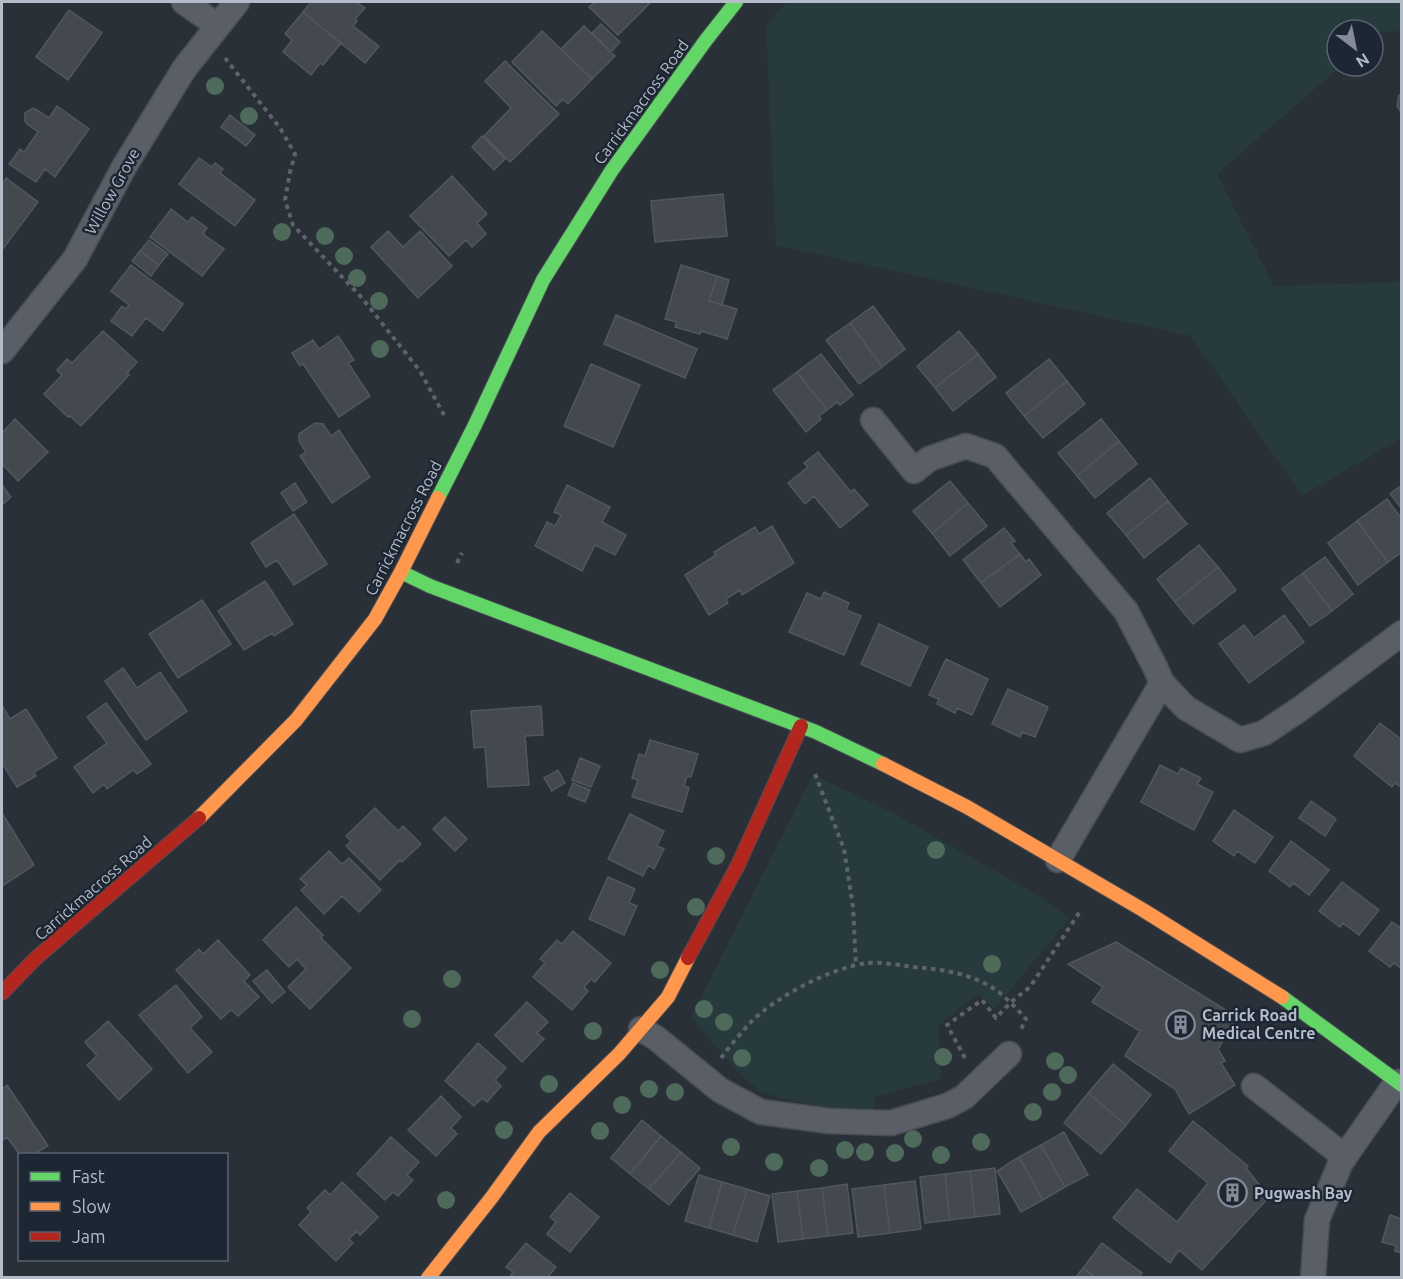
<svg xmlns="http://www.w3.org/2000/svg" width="1403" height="1279" font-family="Ubuntu,sans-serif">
<rect width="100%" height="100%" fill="#2a3038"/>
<path fill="#273a3e" d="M786,2H1401V31L1380,32L1373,38V30H1337V66H1341L1217,174L1274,286L1401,282V438L1302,496L1191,336L776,245L766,26Z
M813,775L895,814L1020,885L1070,918L994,1009L978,994L938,1026L941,1079L875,1096L874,1108H831L793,1101L760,1092L737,1071L691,1017Z"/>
<path fill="#444950" stroke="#52575f" stroke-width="1.5" d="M311,2H356L365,8L355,19L357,21L353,26L379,46L365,63L303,12Z
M595,2H651L618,35L589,7Z
M69,10L102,33L68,80L36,57Z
M303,12L341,43L323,65L320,63L311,75L283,52L292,40L285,34Z
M601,24L620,42L611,52L592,33Z
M584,26L615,56L592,79L561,49Z
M542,31L592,79L568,104L563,99L556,106L512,62Z
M505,61L559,114L510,162L484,136L511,108L485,81Z
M1402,94V114L1397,106L1399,95Z
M57,106L89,129L55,177L45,169L36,182L9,164L20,149L24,152L38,132L27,124L25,121V113L33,108L37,110L49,118Z
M230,115L255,135L246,146L221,127Z
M482,136L505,159L494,170L472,147Z
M199,158L212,167L215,163L223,169L220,173L255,200L235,226L179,184Z
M452,176L487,214L477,223L486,234L472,247L466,240L449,256L410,216Z
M6,178L38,202L2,250V185Z
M723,194L727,236L655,242L651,201Z
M171,209L188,222L192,217L207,228L203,234L224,249L202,276L150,237Z
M388,231L403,247L420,231L452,266L418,298L371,247Z
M149,240L168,254L159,265L140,251Z
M140,251L159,265L151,276L132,261Z
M131,265L183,304L163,331L146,318L132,336L111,321L122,306L126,309L129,305L111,291Z
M681,265L717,276L709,301L737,309L727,339L701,331L700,334L675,327L677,322L665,319Z
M717,276L729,280L722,305L709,301Z
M873,306L905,349L882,367L850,323Z
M616,315L697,349L685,378L604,344Z
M850,323L882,367L859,384L826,340Z
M103,331L137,362L127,373L129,375L81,426L70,416L68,417L44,394L62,375L57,370L67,359L72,363Z
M959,331L978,354L935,388L917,366Z
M338,336L354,360L348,363L370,396L339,417L303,364L300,366L292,353L313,340L319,349Z
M821,354L853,395L840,405L837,402L827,410L797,372Z
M978,354L996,377L953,411L935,388Z
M1049,359L1067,381L1024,416L1006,393Z
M591,364L640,385L613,447L564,426Z
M797,372L827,410L819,416L821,419L806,432L773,390Z
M1067,381L1085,404L1043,438L1024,416Z
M15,419L48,452L18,481L2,464V433Z
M1101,419L1119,441L1077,476L1058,453Z
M315,423L323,424L331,436L339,430L370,477L332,503L300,456L306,452L299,441V434Z
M1119,441L1137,464L1095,498L1077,476Z
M818,452L851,492L854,489L868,505L840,528L814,496L805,504L788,483L808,467L804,463Z
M1150,478L1168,501L1126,535L1107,513Z
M950,481L968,503L932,533L913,511Z
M295,483L307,502L293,511L281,493Z
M2,485L11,497L2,505Z
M567,485L610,507L602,522L626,535L615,555L595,545L582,571L535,546L547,522L555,526L561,515L554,512Z
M1402,485V509L1390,494Z
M1387,499L1402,519V552L1388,562L1357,521Z
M1168,501L1187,524L1144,558L1126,535Z
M968,503L987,526L950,556L932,533Z
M294,514L327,564L294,585L277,560L266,567L251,543Z
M1357,521L1388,562L1358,585L1328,543Z
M772,526L794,563L742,595L740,590L726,599L728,603L709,615L685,575L716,555L714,552L755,527L759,534Z
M1004,528L1015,541L1011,543L1020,554L981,583L963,560Z
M1199,545L1218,567L1175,602L1157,579Z
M1020,554L1026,562L1029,559L1041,575L1000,607L981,583Z
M1325,557L1353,594L1332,611L1303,573Z
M1218,567L1236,590L1193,624L1175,602Z
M1303,573L1332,611L1310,626L1282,589Z
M265,581L293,624L274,636L272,633L244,650L218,611Z
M824,592L849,603L846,610L861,616L844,655L789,632L807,593L821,599Z
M202,600L231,644L178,678L149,634Z
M1284,615L1304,642L1249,683L1219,644L1244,625L1254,638Z
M879,624L928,647L910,686L861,664Z
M946,659L988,679L972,715L957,708L955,713L937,704L939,699L929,695Z
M123,668L137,688L160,672L187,711L146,740L105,681Z
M1008,689L1048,707L1035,737L1022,732L1020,737L992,724Z
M106,703L151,764L137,774L133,770L107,789L104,784L93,793L74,767L107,743L87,717Z
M2,705L10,719L26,709L57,758L34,772L36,776L17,787L2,763Z
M541,706L543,735L525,736L529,785L488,787L485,747L474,748L471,711Z
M1380,723L1402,740V788L1395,783L1392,787L1354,756Z
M650,740L698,754L691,777L687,776L684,786L689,788L682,812L632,797L638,780L632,778L639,754L645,756Z
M580,758L600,766L591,787L572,780Z
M1160,765L1178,774L1181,768L1201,778L1197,784L1213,792L1194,830L1141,802Z
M558,770L565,783L552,791L544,778Z
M573,783L590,790L585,802L568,795Z
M1311,801L1336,819L1325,836L1299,818Z
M375,808L398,831L403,826L421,844L402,862L400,860L380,880L346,846L351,841L346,836Z
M1234,810L1273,837L1255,863L1237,851L1234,856L1213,841Z
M2,813L34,865L2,886Z
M630,814L664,831L657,846L664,849L654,869L648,865L643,876L608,859Z
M445,817L467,839L455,851L433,829Z
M1291,841L1329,870L1309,895L1293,883L1290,887L1269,871Z
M329,851L342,864L349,858L381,890L359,912L342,896L324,914L301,890L307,885L300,879Z
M608,877L635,889L629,903L637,906L624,935L589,919Z
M1342,882L1379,910L1359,935L1343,923L1340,927L1319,911Z
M296,907L323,935L321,938L351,968L310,1009L288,987L306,969L297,959L289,967L263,940Z
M1392,922L1402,929V969L1394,963L1390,967L1369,951Z
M573,931L611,963L595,982L591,979L584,987L588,991L572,1010L533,977L545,963L540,959L557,940L562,944Z
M218,940L250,975L244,981L259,997L238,1016L231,1010L221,1019L176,970L199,949L203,954Z
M1116,942L1237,1017L1218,1049L1225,1061L1221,1063L1235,1085L1189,1114L1175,1089L1125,1056L1140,1031L1092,1002L1103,987L1068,964Z
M267,970L285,992L272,1003L253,981Z
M176,985L202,1017L190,1028L212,1052L188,1073L139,1015Z
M527,1002L548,1022L537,1033L544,1039L522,1062L495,1035Z
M108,1021L152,1069L119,1100L87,1065L97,1056L85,1042Z
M478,1043L506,1068L495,1080L501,1086L487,1102L482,1098L474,1106L445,1081Z
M1113,1064L1151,1095L1126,1125L1088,1093Z
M7,1085L48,1146L34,1154L20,1155L7,1137L2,1141V1089Z
M1088,1093L1126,1125L1101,1154L1064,1123Z
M441,1096L461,1117L451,1128L457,1134L436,1156L408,1130Z
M642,1120L661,1136L630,1174L611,1158Z
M1193,1121L1248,1166L1246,1168L1269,1197L1202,1270L1179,1250L1170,1263L1113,1218L1137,1189L1177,1222L1208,1183L1169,1151Z
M1064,1132L1088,1175L1065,1187L1041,1145Z
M661,1136L681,1152L649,1189L630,1174Z
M391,1137L419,1162L407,1175L413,1180L398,1196L393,1192L385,1200L357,1174Z
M1041,1145L1065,1187L1043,1200L1019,1157Z
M681,1152L700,1168L669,1205L649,1189Z
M1019,1157L1043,1200L1021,1212L997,1171Z
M995,1168L1000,1214L975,1217L970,1171Z
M970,1171L975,1217L950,1220L945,1174Z
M945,1174L950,1220L925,1223L920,1177Z
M699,1175L722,1182L709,1228L685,1221Z
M915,1181L921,1229L890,1233L884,1185Z
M342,1182L378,1217L360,1235L357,1231L349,1239L353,1243L336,1261L299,1225L311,1212L307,1208L325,1190L330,1195Z
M722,1182L747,1189L733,1235L709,1228Z
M847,1184L853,1233L828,1236L822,1188Z
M884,1185L890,1233L858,1237L852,1189Z
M822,1188L828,1236L803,1239L797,1191Z
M747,1189L770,1196L757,1242L733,1235Z
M797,1191L803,1239L778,1242L772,1194Z
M570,1193L599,1217L570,1252L547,1234L556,1222L550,1217Z
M1390,1215L1402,1219V1253L1395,1251L1396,1246L1382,1242Z
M526,1243L556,1267L547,1278H509L513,1272L506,1267Z
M1102,1243L1142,1273L1138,1278H1096L1083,1268Z
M1083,1268L1096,1278H1075Z"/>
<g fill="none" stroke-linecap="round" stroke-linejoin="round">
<defs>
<path id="street" d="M184,2L218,26
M2,351L75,259L124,167L184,69L237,2
M873,420L914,471L929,459L966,446L995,456L1126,611L1155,667L1162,683
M1058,860L1162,683L1186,708L1240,740L1264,733L1300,709L1402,633
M641,1029L656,1038L720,1090L761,1112L829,1121L891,1123L947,1106L964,1097L1009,1054
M1254,1086L1345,1157
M1313,1278L1317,1220L1341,1162L1397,1082"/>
<path id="fast" d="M438,498L474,427L543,280L612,170L706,40L736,2
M401,572L430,586L816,732L883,764
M1282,997L1402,1085"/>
<path id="slow" d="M883,764L967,807L1143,910L1282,997
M199,818L296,720L375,619L401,572L438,498
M428,1278L492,1197L539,1132L619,1054L668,997L688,958"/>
<path id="jam" d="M688,958L738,865L801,726
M2,993L36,958L199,818"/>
</defs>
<use href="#street" stroke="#484c53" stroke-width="27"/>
<use href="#fast" stroke="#484c53" stroke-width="16"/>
<use href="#slow" stroke="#484c53" stroke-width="16"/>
<use href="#jam" stroke="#484c53" stroke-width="16"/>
<path stroke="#5d636a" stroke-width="4" stroke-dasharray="4.5 4.5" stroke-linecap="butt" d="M225,58L280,128L295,154L290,172L285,200L293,225L362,298L420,371L444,415
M457,563L462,553
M815,774L844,849L853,907L856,965
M721,1058C730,1046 740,1034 750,1023C775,997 832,967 868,963C882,962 899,965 913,967C937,969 962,972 984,983C1001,991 1014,1006 1026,1019L1020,1031
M965,1058L947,1025L982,1000L996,1018L1011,1002L1030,987L1081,910"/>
<use href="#street" stroke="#5a5e66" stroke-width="24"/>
<use href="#fast" stroke="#63d668" stroke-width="14"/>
<use href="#slow" stroke="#ff974d" stroke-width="14"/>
<use href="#jam" stroke="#b3261e" stroke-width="14"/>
</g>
<g fill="#4e6a5a">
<circle cx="215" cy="86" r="9"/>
<circle cx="249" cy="116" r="9"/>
<circle cx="282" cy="232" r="9"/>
<circle cx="325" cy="236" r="9"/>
<circle cx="344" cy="256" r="9"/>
<circle cx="357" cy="278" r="9"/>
<circle cx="379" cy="301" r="9"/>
<circle cx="380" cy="349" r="9"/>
<circle cx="936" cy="850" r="9"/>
<circle cx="716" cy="856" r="9"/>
<circle cx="696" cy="907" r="9"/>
<circle cx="992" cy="964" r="9"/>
<circle cx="660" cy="970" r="9"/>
<circle cx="452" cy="979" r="9"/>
<circle cx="704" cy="1009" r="9"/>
<circle cx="412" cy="1019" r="9"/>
<circle cx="724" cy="1022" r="9"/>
<circle cx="593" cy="1031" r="9"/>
<circle cx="943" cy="1057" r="9"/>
<circle cx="742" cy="1058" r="9"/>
<circle cx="1055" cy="1061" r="9"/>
<circle cx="1068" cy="1075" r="9"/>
<circle cx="549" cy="1084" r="9"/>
<circle cx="649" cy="1089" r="9"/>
<circle cx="675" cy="1092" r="9"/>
<circle cx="1052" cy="1092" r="9"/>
<circle cx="622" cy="1105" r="9"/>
<circle cx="1033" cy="1112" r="9"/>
<circle cx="504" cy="1130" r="9"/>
<circle cx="600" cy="1131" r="9"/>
<circle cx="913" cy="1139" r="9"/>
<circle cx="981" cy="1142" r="9"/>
<circle cx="731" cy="1147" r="9"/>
<circle cx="845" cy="1150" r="9"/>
<circle cx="865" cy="1152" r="9"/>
<circle cx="895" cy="1153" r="9"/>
<circle cx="941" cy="1155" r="9"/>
<circle cx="774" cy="1162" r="9"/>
<circle cx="819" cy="1168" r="9"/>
<circle cx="446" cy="1200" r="9"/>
</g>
<defs>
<symbol id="building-ring" viewBox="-11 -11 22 22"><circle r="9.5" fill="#1d2633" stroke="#848b96" stroke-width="1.5"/><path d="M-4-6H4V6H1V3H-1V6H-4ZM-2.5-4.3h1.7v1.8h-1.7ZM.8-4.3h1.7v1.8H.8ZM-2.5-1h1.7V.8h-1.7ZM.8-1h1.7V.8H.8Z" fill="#848b96"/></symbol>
</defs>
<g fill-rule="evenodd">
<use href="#building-ring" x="1164" y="1008" width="33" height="33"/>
<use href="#building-ring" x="1216" y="1176" width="33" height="33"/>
</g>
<g text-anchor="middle" stroke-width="5" stroke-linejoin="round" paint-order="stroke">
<g font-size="16" fill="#b4bcc9" stroke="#1d2633">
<text transform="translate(641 102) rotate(-54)" y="6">Carrickmacross Road</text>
<text transform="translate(112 191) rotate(-61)" y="6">Willow Grove</text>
<text transform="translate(403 528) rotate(-63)" y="6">Carrickmacross Road</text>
<text transform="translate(93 888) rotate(-41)" y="6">Carrickmacross Road</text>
</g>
<g font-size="16" font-weight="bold" fill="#b4bcc9" stroke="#1d2633" text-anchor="start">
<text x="1202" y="1021">Carrick Road<tspan x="1202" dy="18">Medical Centre</tspan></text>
<text x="1254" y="1199">Pugwash Bay</text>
</g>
</g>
<rect width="1403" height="1279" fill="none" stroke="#b4bcc9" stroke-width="6"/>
<rect x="18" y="1153" width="210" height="108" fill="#1d2633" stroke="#59626f" stroke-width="1.5"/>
<rect x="30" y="1172" width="30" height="9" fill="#63d668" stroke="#59626f" stroke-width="1.5"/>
<text x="72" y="1183" font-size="18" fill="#b4bcc9">Fast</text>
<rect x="30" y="1202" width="30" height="9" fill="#ff974d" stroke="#59626f" stroke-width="1.5"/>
<text x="72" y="1213" font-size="18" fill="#b4bcc9">Slow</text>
<rect x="30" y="1232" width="30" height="9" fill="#b3261e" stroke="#59626f" stroke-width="1.5"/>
<text x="72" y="1243" font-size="18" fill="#b4bcc9">Jam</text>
<g transform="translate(1355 48) rotate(148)"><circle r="28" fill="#1d2633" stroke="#59626f" stroke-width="1.5"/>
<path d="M0-4.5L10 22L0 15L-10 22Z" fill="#848b96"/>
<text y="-9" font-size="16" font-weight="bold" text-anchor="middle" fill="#b4bcc9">N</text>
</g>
</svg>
